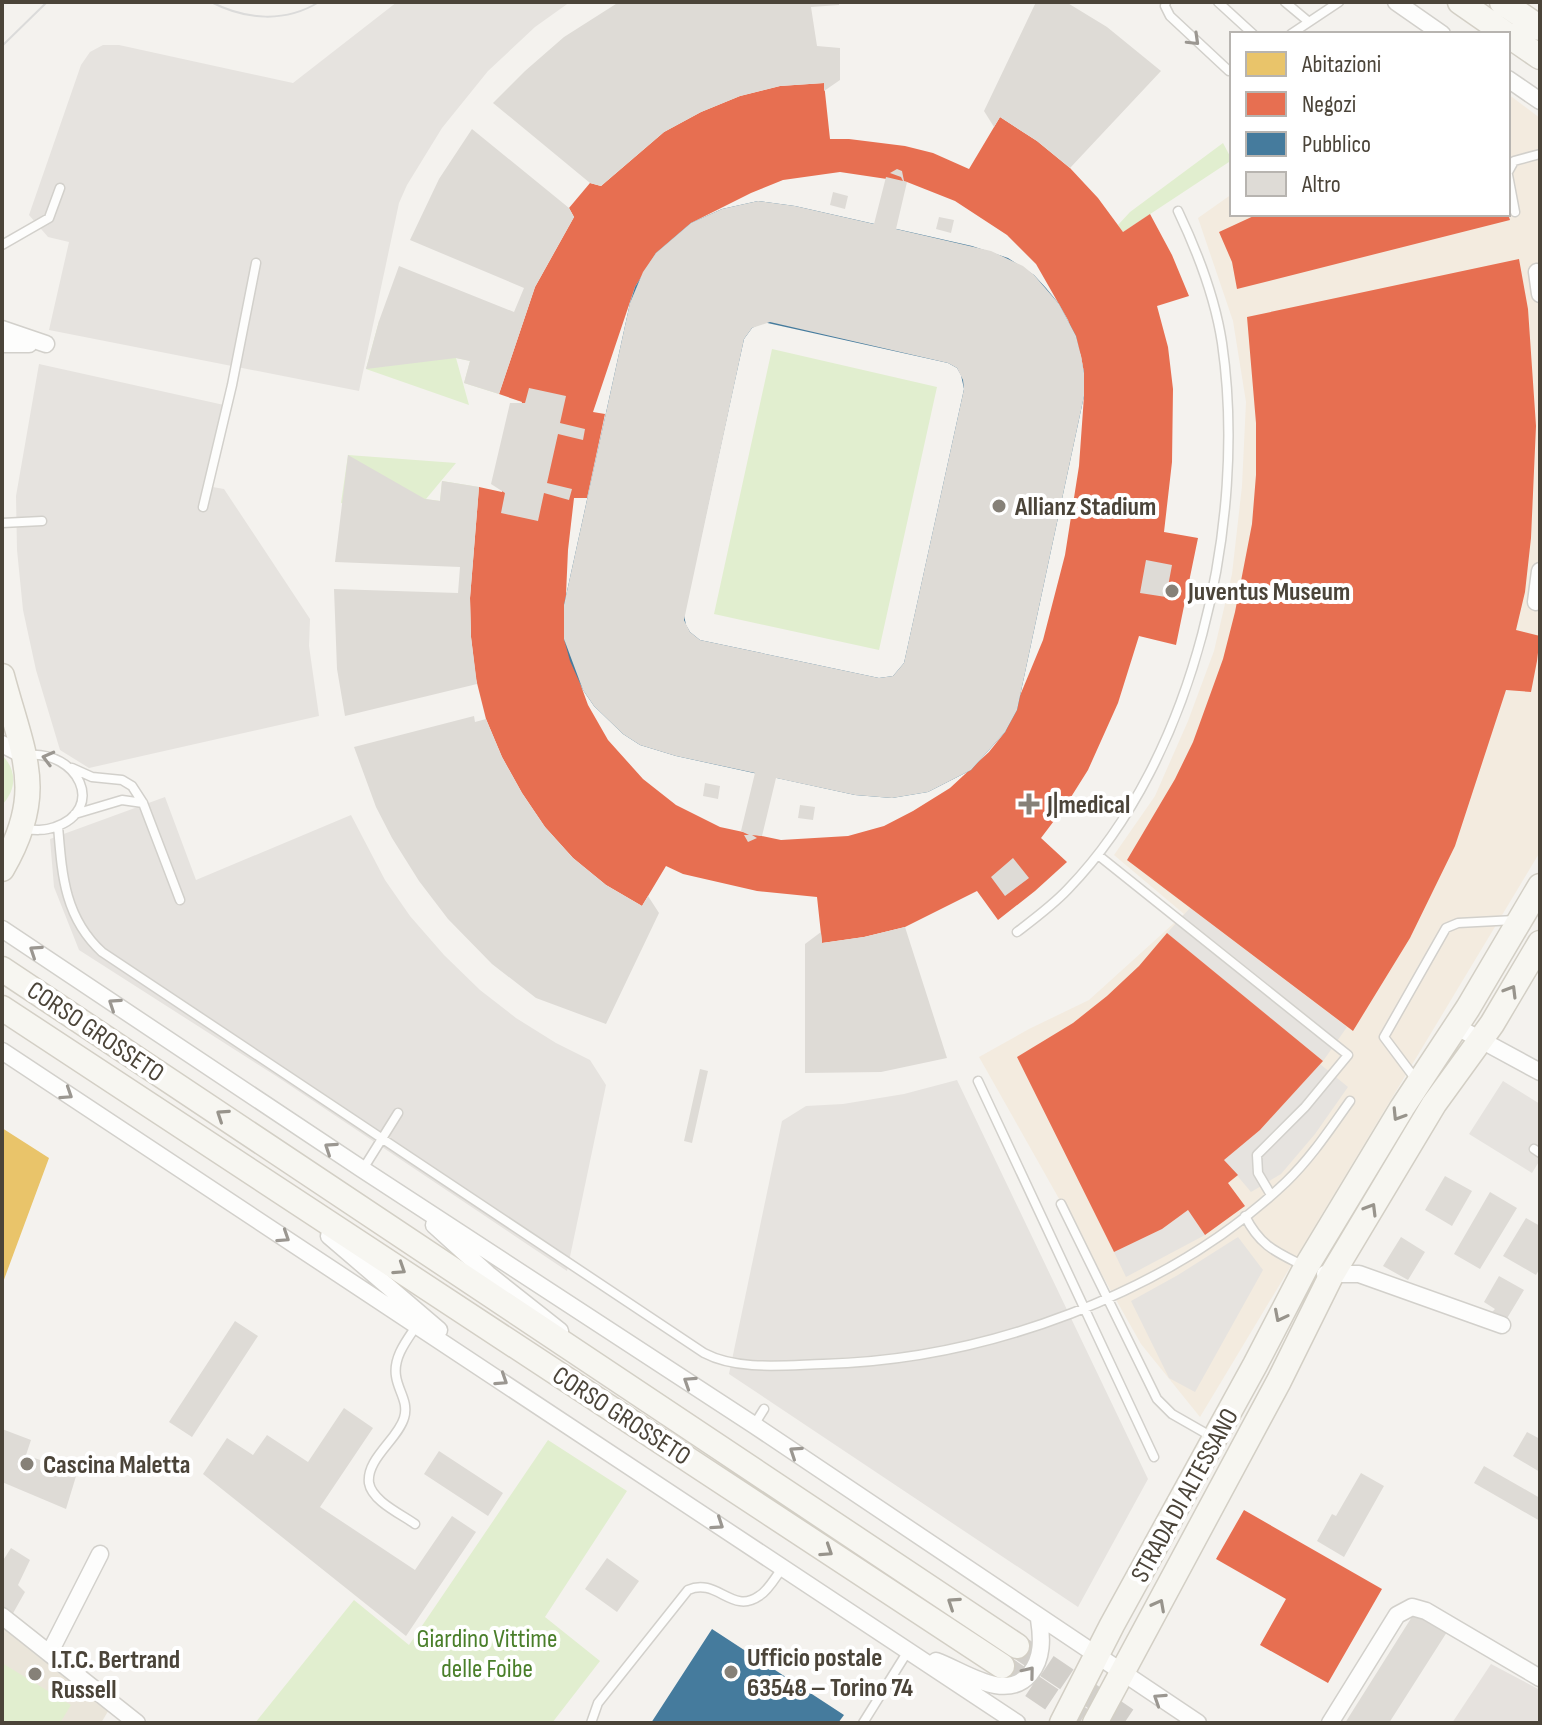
<svg xmlns="http://www.w3.org/2000/svg" width="1542" height="1725" font-family="'Sofia Sans Condensed',sans-serif">
<rect width="100%" height="100%" fill="#f4f2ee"/>
<path fill="#f3ebdf" d="M1508,94L1540,118V852L1200,1417L1141,1344L979,1057L1029,1029L1089,1000L1184,914L1114,855L1155,796L1188,721L1214,651L1232,574L1242,486L1246,402L1233,321L1198,218L1232,194V214H1508Z"/>
<path fill="#e6e2de" d="M1491,1664L1540,1690V1723H1452Z"/>
<path fill="#eae5da" d="M2,1622L110,1708L101,1723H2Z"/>
<path fill="#e1eecf" d="M1223,143L1232,160L1123,232L1118,225L1130,212Z
M379,321L490,358L499,394L464,383L470,361L456,358L469,405L366,369Z
M772,349L937,387L879,650L714,614Z
M348,455L456,463L426,499L440,501L442,481L479,487L476,514L453,515L341,503Z
M2,755C17,770 17,789 2,805Z
M548,1440L627,1491L545,1617L600,1661L552,1723H255L354,1600L409,1645Z
M2,1663L71,1705L60,1723H2Z"/>
<path fill="#e6e3df" d="M397,2H570L535,27L488,71L442,128L407,185L399,203L359,391L49,330L69,242L48,237L29,215L81,65L90,52L103,45H119L293,83Z
M39,364L224,405L207,486L224,489L310,619L309,646L319,716L89,768L60,750L36,670L23,610L17,550L16,496Z
M165,797L196,880L351,815L385,880L410,916L444,955L480,990L516,1018L556,1043L590,1060L606,1085L567,1271L276,1076L79,950L54,887L50,839Z
M1190,908L1347,1027L1323,1061L1167,933Z
M1320,1064L1348,1087L1315,1134L1281,1174L1251,1192L1224,1160L1260,1130Z
M957,1080L1148,1479L1078,1607L729,1374L782,1121L806,1106L843,1104L904,1094Z
M1503,1081L1540,1104V1160L1532,1173L1469,1134Z
M1188,1210L1205,1235L1126,1277L1114,1252L1162,1229Z
M1238,1237L1263,1270L1195,1392L1169,1378L1131,1301L1178,1275Z"/>
<path fill="#e9c46a" d="M2,1128L49,1158L2,1285L3,1175Z"/>
<path fill="#e76f51" fill-rule="evenodd" d="M824,83L830,139H849L905,146L933,153L969,169L1000,117L1037,141L1070,168L1098,198L1123,232L1150,214L1172,255L1189,296L1157,306L1168,347L1173,389L1172,462L1164,532L1198,538L1176,645L1139,636L1118,703L1088,770L1066,805L1041,838L1067,862L1035,891L998,920L977,891L905,927L864,937L822,943L817,897L757,891L683,874L666,866L642,906L606,885L573,858L545,827L522,793L502,757L486,719L476,679L471,637L470,598L479,487L502,492L522,402L499,394L535,287L574,217L569,208L590,183L601,186L664,132L701,112L740,96L780,86ZM840,172L907,182L955,201L1007,235L1036,264L1068,320L1081,356L1084,373V396L1079,466L1065,555L1043,640L1005,732L989,752L950,788L913,811L884,826L848,836L781,840L720,827L676,805L643,779L608,740L588,705L564,639L568,550L574,498H587L605,414L593,412L635,287L656,253L691,223L751,193L783,180Z
M1258,214H1508L1510,220L1237,289L1232,262L1219,232Z
M1519,259L1528,309L1536,426L1531,538L1525,592L1516,630L1540,636L1537,661L1531,692L1506,690L1455,846L1410,938L1353,1031L1127,860L1175,779L1193,742L1223,659L1235,612L1252,524L1256,475V423L1247,317Z
M1167,933L1323,1061L1260,1130L1224,1160L1238,1175L1228,1183L1245,1206L1205,1235L1188,1210L1162,1229L1114,1252L1017,1057L1073,1023L1107,996L1139,966Z
M1244,1510L1382,1589L1328,1683L1260,1645L1286,1599L1216,1559Z"/>
<path fill="#457b9d" fill-rule="evenodd" d="M758,201L795,206L972,246L1008,258L1034,275L1046,288L1059,304L1076,336L1084,373V396L1017,710L1005,732L971,770L928,792L892,798L855,795L676,756L640,745L623,734L594,706L583,690L570,661L564,639V605L630,303L635,287L656,253L691,223L722,209ZM763,322L948,363L957,368L961,375L964,389L908,645L904,663L893,676L879,678L700,640L690,632L686,625L684,615L744,339L752,328Z
M712,1629L844,1715L838,1723H651Z"/>
<path fill="#dedbd6" fill-rule="evenodd" d="M619,2H839V5L811,7L817,46L840,48V80L824,91V83L780,86L740,96L701,112L664,132L601,186L590,183L493,103L525,71L564,37Z
M1036,2H1066L1107,27L1161,71L1070,168L1037,141L1000,117L994,127L984,111Z
M472,129L569,208L574,217L535,287L499,394L464,383L470,361L456,358L366,369L379,321L399,266L514,312L524,288L410,240L439,179Z
M897,169L902,171L904,181L907,182L896,229L991,251L1023,266L1034,275L1059,304L1076,336L1081,356L1084,373V396L1017,710L1005,732L971,770L928,792L892,798L855,795L776,778L762,836L752,835L757,838L748,842L744,835H749L741,831L755,773L676,756L640,745L623,734L594,706L583,690L564,639V605L630,303L643,272L656,253L691,223L722,209L758,201L795,206L874,224L886,177L903,181L901,177L890,173ZM770,322L948,363L957,368L963,380L964,389L904,663L893,676L879,678L700,640L690,632L684,620L744,339L752,328Z
M833,192L848,196L845,209L830,205Z
M939,217L954,220L951,233L936,229Z
M529,388L566,396L560,423L585,429L583,440L558,434L547,483L572,489L569,500L544,493L538,521L501,513L505,493L491,484L510,403H525Z
M348,455L425,499L440,501L442,481L479,487L470,598L471,637L477,684L345,716L337,669L334,589L458,593L460,567L335,562Z
M1146,560L1172,565L1166,597L1140,593Z
M474,716L475,722L486,719L502,757L522,793L545,827L573,858L606,885L642,906L648,896L659,913L606,1024L536,998L492,964L448,919L419,881L392,838L376,807L354,747Z
M705,783L720,786L718,799L703,796Z
M800,805L815,807L813,820L798,818Z
M1013,858L1029,878L1005,896L991,877Z
M905,927L947,1058L881,1072L805,1073V944L821,932L822,943L864,937Z
M700,1069L708,1071L692,1143L684,1141Z
M1445,1176L1472,1191L1452,1226L1425,1210Z
M1490,1192L1517,1208L1480,1269L1454,1254Z
M1526,1218L1540,1226V1268L1536,1275L1503,1256Z
M1401,1237L1425,1252L1408,1280L1383,1266Z
M1499,1276L1524,1290L1506,1320L1492,1312L1495,1309L1484,1302Z
M235,1321L258,1336L192,1437L169,1422Z
M344,1408L373,1428L320,1507L415,1570L452,1516L476,1532L406,1636L203,1474L227,1438L253,1455L267,1435L308,1462Z
M2,1429L31,1440L26,1455L77,1473L66,1509L2,1482Z
M1527,1432L1540,1439V1472L1513,1456Z
M439,1451L503,1493L488,1516L424,1474Z
M1484,1466L1540,1498V1521L1474,1483Z
M1361,1473L1384,1486L1344,1557L1317,1541L1332,1514L1336,1516Z
M11,1548L30,1560L18,1585L25,1592L12,1615L2,1609V1562Z
M607,1558L639,1581L617,1612L585,1589Z
M1415,1612L1447,1632L1389,1723H1345Z"/>
<g fill="none" stroke-linecap="round" stroke-linejoin="round">
<path stroke="#d2cfca" stroke-width="24" stroke-dasharray="24 12" stroke-linecap="butt" d="M1017,1646L1132,1723
M1002,1666L1087,1723"/>
<defs>
<path id="lane" d="M1166,2L1165,6L1170,16L1229,71L1232,70
M1218,2L1253,34
M1285,2L1309,22
M1291,34L1339,2
M1508,172L1514,161L1540,154
M1508,175L1515,212
M2,245L49,218L60,188
M203,507L232,385L256,263
M2,523L42,521
M72,768L92,777L122,780L132,786L143,803L180,900
M75,814L122,800L143,803
M58,826C62,874 64,917 102,952L704,1353C738,1371 786,1365 823,1364C985,1360 1168,1294 1286,1182C1311,1158 1330,1129 1350,1101
M23,829C34,830 45,831 55,827C107,809 78,750 27,755
M1098,855L1348,1055L1305,1107L1257,1155L1258,1173L1271,1195
M1017,932C1034,919 1053,905 1068,889C1195,758 1248,521 1222,343C1215,297 1198,253 1178,211
M978,1081L1154,1457
M1417,1081L1384,1037L1446,928L1458,923L1515,920
M1534,1149L1540,1153
M363,1169L398,1113
M1061,1204L1157,1399L1172,1414L1214,1438
M1245,1216C1260,1246 1276,1252 1304,1266
M754,1425L764,1409
M415,1524C401,1514 372,1501 369,1483C366,1459 398,1439 404,1418C409,1402 398,1391 396,1376C393,1357 407,1340 417,1325
M591,1723L598,1703L688,1590C717,1577 732,1615 759,1596C769,1590 776,1576 783,1567
M863,1723L908,1651"/>
<path id="street" d="M1396,2L1442,34
M1508,79L1540,101
M1537,272L1540,294
M2,329L46,344
M2,344H29
M1536,602L1540,571
M2,744L23,755
M2,929L362,1169L754,1425L1198,1723
M1457,1027L1540,1072
M2,1051L1017,1723
M434,1225L488,1274L560,1331
M329,1236L439,1330
M1325,1274H1359L1502,1325
M2,1616L137,1723
M50,1652L100,1554
M936,1661C964,1671 1005,1703 1030,1674C1043,1658 1042,1638 1039,1619
M1330,1723L1397,1615L1412,1607L1426,1611L1540,1678"/>
<path id="secondary" d="M1460,2L1506,34
M1502,2L1540,28
M1508,35L1540,57
M2,676C23,755 47,792 2,869
M2,969L1017,1646
M2,1008L1002,1666
M1062,1723L1112,1625L1255,1365L1306,1267L1402,1108L1468,1008L1540,886
M1095,1723L1279,1381L1331,1276L1434,1104L1492,1024L1540,943"/>
</defs>
<use href="#lane" stroke="#d2d0cb" stroke-width="11"/>
<use href="#street" stroke="#d2d0cb" stroke-width="19"/>
<use href="#secondary" stroke="#d3cfc5" stroke-width="27"/>
<use href="#lane" stroke="#fdfdfc" stroke-width="8"/>
<use href="#street" stroke="#fdfdfc" stroke-width="16"/>
<use href="#secondary" stroke="#f7f6f1" stroke-width="24"/>
<path stroke="#dbdbda" stroke-width="2" d="M211,2C246,20 285,23 319,2
M2,46L47,2"/>
</g>
<defs><path id="oneway-chevron" d="M-2-3.5L2.5 0L-2 3.5" fill="none" stroke-width="1.6" stroke-linecap="round" stroke-linejoin="round" transform="scale(2)"/></defs>
<g stroke="#9b9791">
<use href="#oneway-chevron" transform="translate(1194 40) rotate(44)"/>
<use href="#oneway-chevron" transform="translate(48 758) rotate(-165)"/>
<use href="#oneway-chevron" transform="translate(35 951) rotate(-146)"/>
<use href="#oneway-chevron" transform="translate(114 1004) rotate(-146)"/>
<use href="#oneway-chevron" transform="translate(67 1094) rotate(33)"/>
<use href="#oneway-chevron" transform="translate(330 1148) rotate(-146)"/>
<use href="#oneway-chevron" transform="translate(284 1237) rotate(33)"/>
<use href="#oneway-chevron" transform="translate(502 1380) rotate(33)"/>
<use href="#oneway-chevron" transform="translate(689 1382) rotate(-147)"/>
<use href="#oneway-chevron" transform="translate(795 1452) rotate(-146)"/>
<use href="#oneway-chevron" transform="translate(718 1524) rotate(34)"/>
<use href="#oneway-chevron" transform="translate(1029 1672) rotate(-51)"/>
<use href="#oneway-chevron" transform="translate(1159 1699) rotate(-147)"/>
</g>
<g stroke="#98948c">
<use href="#oneway-chevron" transform="translate(1511 991) rotate(-59)"/>
<use href="#oneway-chevron" transform="translate(222 1115) rotate(-146)"/>
<use href="#oneway-chevron" transform="translate(1398 1115) rotate(122)"/>
<use href="#oneway-chevron" transform="translate(1371 1209) rotate(-59)"/>
<use href="#oneway-chevron" transform="translate(400 1269) rotate(33)"/>
<use href="#oneway-chevron" transform="translate(1280 1316) rotate(117)"/>
<use href="#oneway-chevron" transform="translate(827 1551) rotate(33)"/>
<use href="#oneway-chevron" transform="translate(953 1603) rotate(-146)"/>
<use href="#oneway-chevron" transform="translate(1159 1605) rotate(-62)"/>
</g>
<g fill="#868178" stroke="#fff" stroke-width="3">
<circle cx="999" cy="506" r="8"/>
<circle cx="1172" cy="591" r="8"/>
<path d="M1025 792h8v8h8v8h-8v8h-8v-8h-8v-8h8z"/>
<circle cx="27" cy="1464" r="8"/>
<circle cx="731" cy="1672" r="8"/>
<circle cx="35" cy="1674" r="8"/>
</g>
<g text-anchor="middle" stroke-width="8" stroke-linejoin="round" paint-order="stroke">
<g font-size="26" font-weight="bold" fill="#4b4439" stroke="#fff" text-anchor="start">
<text x="1015" y="515">Allianz Stadium</text>
<text x="1188" y="600">Juventus Museum</text>
<text x="1047" y="813">J|medical</text>
<text x="43" y="1473">Cascina Maletta</text>
<text x="747" y="1666">Ufficio postale<tspan x="747" dy="30">63548 – Torino 74</tspan></text>
<text x="51" y="1668">I.T.C. Bertrand<tspan x="51" dy="30">Russell</tspan></text>
</g>
<g font-size="26" fill="#4b4439" stroke="#fff">
<text transform="translate(96 1031) rotate(34)" y="9">CORSO GROSSETO</text>
<text transform="translate(622 1415) rotate(33)" y="9">CORSO GROSSETO</text>
<text transform="translate(1184 1495) rotate(-61)" y="9">STRADA DI ALTESSANO</text>
</g>
<g font-size="26" fill="#4a7f2a" stroke="#fff">
<text x="487" y="1647">Giardino Vittime<tspan x="487" dy="30">delle Foibe</tspan></text>
</g>
</g>
<rect width="1542" height="1725" fill="none" stroke="#4b4439" stroke-width="8"/>
<rect x="1230" y="32" width="280" height="184" fill="#ffffff" stroke="#b7b4b0" stroke-width="2"/>
<rect x="1246" y="52" width="40" height="24" fill="#e9c46a" stroke="#b7b4b0" stroke-width="2"/>
<text x="1302" y="72" font-size="24" fill="#4b4439">Abitazioni</text>
<rect x="1246" y="92" width="40" height="24" fill="#e76f51" stroke="#b7b4b0" stroke-width="2"/>
<text x="1302" y="112" font-size="24" fill="#4b4439">Negozi</text>
<rect x="1246" y="132" width="40" height="24" fill="#457b9d" stroke="#b7b4b0" stroke-width="2"/>
<text x="1302" y="152" font-size="24" fill="#4b4439">Pubblico</text>
<rect x="1246" y="172" width="40" height="24" fill="#dedbd6" stroke="#b7b4b0" stroke-width="2"/>
<text x="1302" y="192" font-size="24" fill="#4b4439">Altro</text>
</svg>
